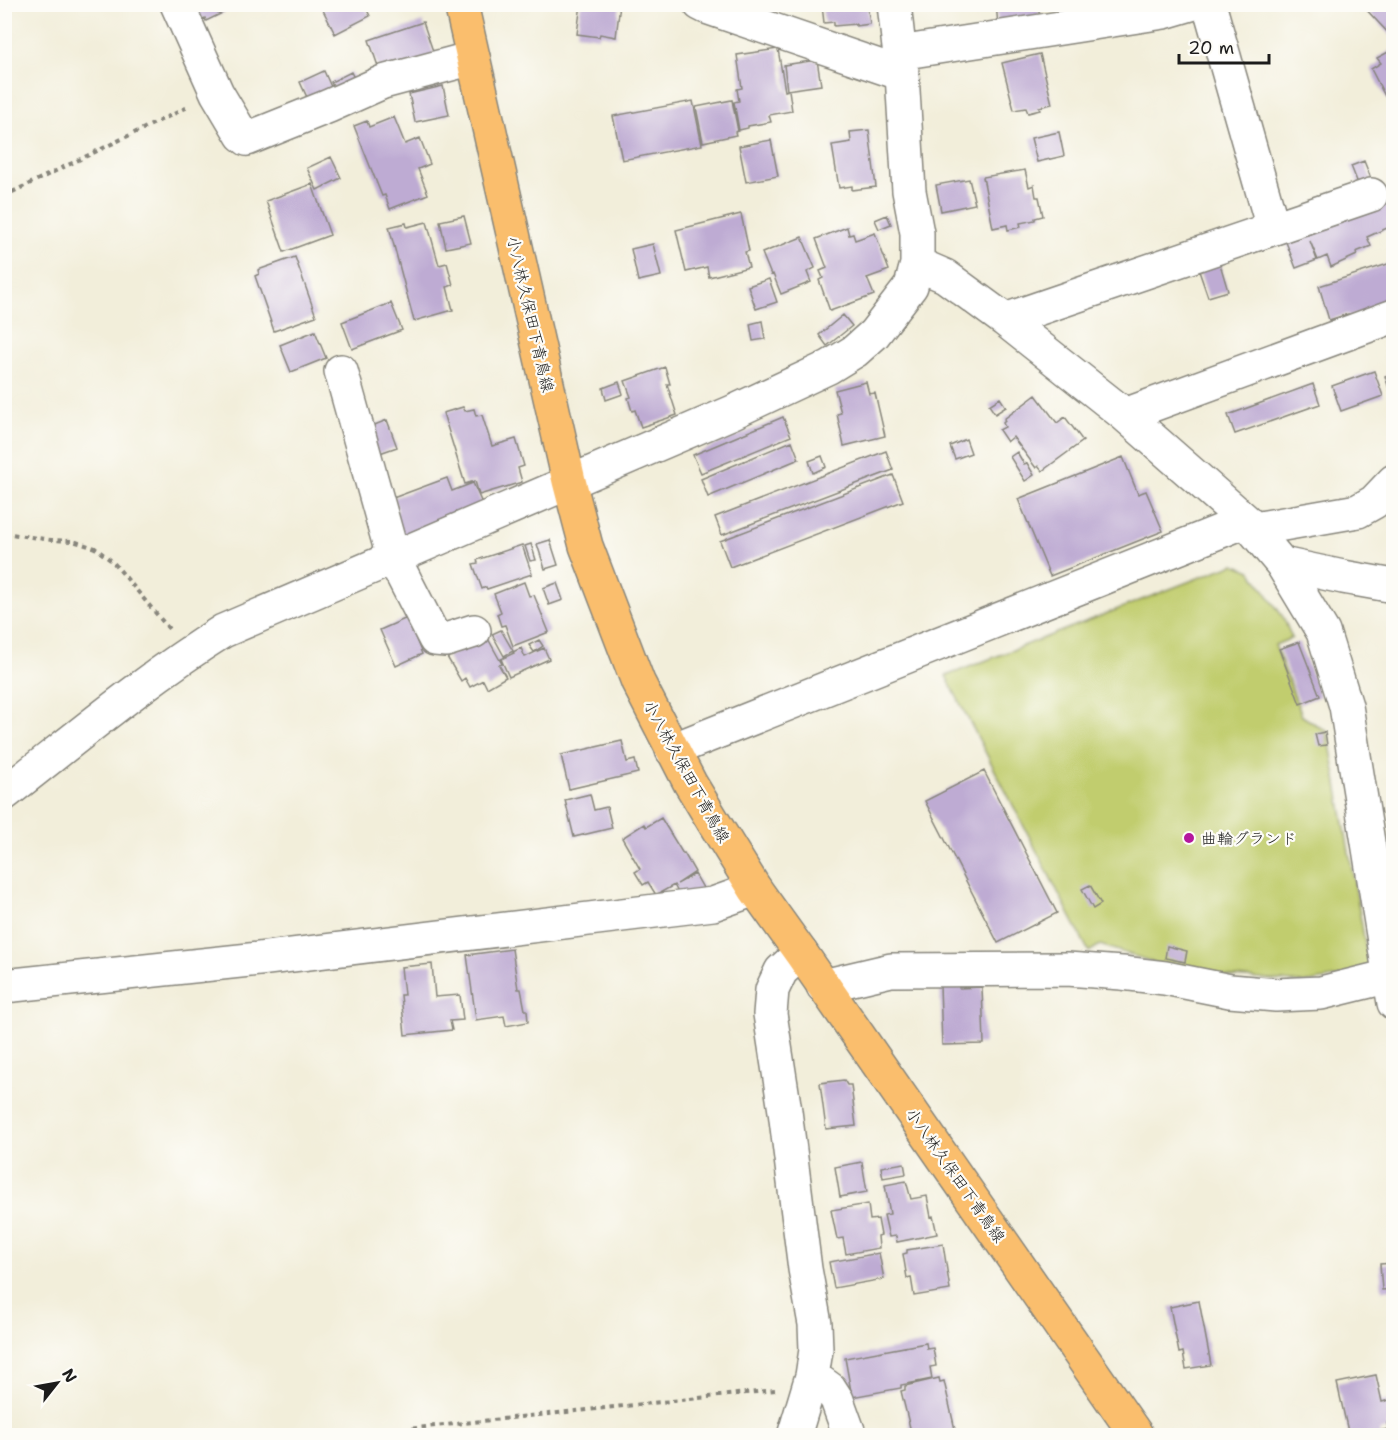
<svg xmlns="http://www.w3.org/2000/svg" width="1398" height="1440" font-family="'Shantell Sans','Klee One',sans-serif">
<rect width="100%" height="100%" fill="#fdfcf7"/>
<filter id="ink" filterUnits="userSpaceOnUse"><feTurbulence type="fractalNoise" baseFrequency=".0167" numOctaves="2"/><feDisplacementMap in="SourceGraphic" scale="12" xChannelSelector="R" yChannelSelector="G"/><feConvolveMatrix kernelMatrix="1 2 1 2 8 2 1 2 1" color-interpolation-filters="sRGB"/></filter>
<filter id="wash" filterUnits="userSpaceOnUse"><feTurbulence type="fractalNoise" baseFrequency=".008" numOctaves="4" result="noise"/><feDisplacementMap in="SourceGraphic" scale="24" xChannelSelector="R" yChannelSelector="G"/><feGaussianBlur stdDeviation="1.35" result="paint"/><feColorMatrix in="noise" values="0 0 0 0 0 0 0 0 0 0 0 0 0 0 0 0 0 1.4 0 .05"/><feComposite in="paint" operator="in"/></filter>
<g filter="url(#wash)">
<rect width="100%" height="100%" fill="#f2eeda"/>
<path fill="#c1cd6e" stroke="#6e7445" stroke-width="1.5" d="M1234,564L1251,571L1283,617L1292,638L1275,645L1302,716L1328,732L1370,972L1303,983L1223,976L1156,963L1100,945L1089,952L946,676Z"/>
<g id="blocks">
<path fill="#beabd3" d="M189,4H241L206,21L205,18L197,22Z
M320,4H364L370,16L335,34Z
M581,4H620L616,37L600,34L599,37L577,34Z
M828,4H867L870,24L856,26V24L834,26V22L824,23L822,5Z
M996,4H1038L1040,19L998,25Z
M1361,4H1394V39Z
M423,22L435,57L381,75L369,40Z
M778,49L785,91L789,90L792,111L769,115L771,122L748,126V128L739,130L734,102L739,101L737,89L742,88L737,55Z
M1394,49V97L1387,100L1371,69L1381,63L1377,58Z
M1040,54L1052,104L1039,107L1040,110L1028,113L1026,108L1014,110L1002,63Z
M817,60L821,85L787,90L784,65Z
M324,71L335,96L311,106L300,82Z
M351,72L358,86L337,95L331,82Z
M443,86L449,115L415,122L409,94Z
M732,100L738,131L735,132L736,135L703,142L696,107Z
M693,101L702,145L622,160L613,116Z
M394,117L405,144L420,138L430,164L418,169L428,194L390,209L385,195L382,196L354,126L367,121L369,127Z
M869,130L876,187L852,190V186L839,188L832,145L851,142L850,132Z
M1059,132L1064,156L1037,162L1031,138Z
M771,140L778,176L746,182L739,146Z
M331,157L341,178L317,190L307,168Z
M1364,161L1372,181L1359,186L1351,166Z
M1025,170L1029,187L1034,185L1036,197H1039L1043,216L1035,218V220L1020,223L1021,227L1008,230L1007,225L993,228L983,177Z
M969,179L975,204L941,211L936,185Z
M312,184L330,235L284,252L266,201Z
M1394,196V225L1367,237L1371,246L1356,252L1357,255L1331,267L1327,256L1318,260L1310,241L1317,260L1296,268L1286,242L1306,234L1307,235L1314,232L1311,225L1360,210Z
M741,214L749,251L745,252L749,267L709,277L707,267L686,272L676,230Z
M887,215L891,224L879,229L875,220Z
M464,216L471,243L446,248L440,221Z
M427,222L439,265L447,263L453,285L447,287L453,310L414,321L389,227L406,223L407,227Z
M847,227L849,235L853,234L855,240L875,233L889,270L867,278L874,295L830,311L819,280L823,278L820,271L827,268L816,239Z
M802,237L815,268L807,272L811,282L781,294L773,274L771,275L762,253Z
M653,244L661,276L638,281L631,249Z
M295,257L316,316L274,331L255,276L259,274L258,270Z
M1394,262V303L1349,317L1348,314L1329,320L1319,286Z
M1220,264L1228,291L1208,297L1199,271Z
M769,279L777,302L756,309L748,286Z
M391,303L402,330L352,349L342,322Z
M843,315L852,326L827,346L819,335Z
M762,321L765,339L753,341L750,324Z
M315,331L326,358L291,372L280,345Z
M665,367L670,384H667L677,415L641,427L635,410L632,411L628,398L631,397L625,381Z
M1374,371L1383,396L1341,411L1332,386Z
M1394,373V400L1393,401L1385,376Z
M619,382L623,394L606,400L603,388Z
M866,382L869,394L875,393L885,436L844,446L837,414L841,413L835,390Z
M1313,384L1320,404L1235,434L1228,415Z
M1036,395L1057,423L1065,417L1083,441L1042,471L1038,466L1036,468L1013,437L1007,442L999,430L1005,427L1003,423L1005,421L1004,419Z
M1000,398L1006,407L995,414L989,405Z
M463,407L465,411L474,409L476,416L482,415L492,446L516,439L524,466L518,468L522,482L479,495L475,481L465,484L443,413Z
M783,417L791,436L701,473L693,455Z
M387,420L397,447L377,454L367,428Z
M966,439L971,453L955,459L950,446Z
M792,441L799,459L708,497L701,479Z
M886,451L893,470L722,535L715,517Z
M1017,452L1024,464L1027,463L1034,475L1025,481L1010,457Z
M822,456L826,467L813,473L809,461Z
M1123,457L1138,494L1146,491L1163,531L1050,576L1018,499Z
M893,475L903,501L730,567L720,541Z
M447,478L452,491L473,483L484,508L400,538L392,514L398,511L393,498Z
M550,540L558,565L545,569L537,544Z
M531,544L536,560L530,561L525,546Z
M522,545L532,574L487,589L486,587L482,589L473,564L478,563L477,560Z
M524,582L529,596L534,595L549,632L513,646L505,625L501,626L497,614L501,612L494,594Z
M557,583L563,600L549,605L543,588Z
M407,618L422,654L396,666L380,630Z
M501,630L513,651L504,656L492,634Z
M486,635L502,664L499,665L506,677L487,688L483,680L470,687L465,678L461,681L447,657Z
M539,640L543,646L534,652L529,645Z
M1299,642L1320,696L1300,704L1279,649Z
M521,648L525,657L544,648L549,659L509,677L501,659L514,653L513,652Z
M1325,732L1327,745L1318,746L1315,734Z
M622,741L627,762L635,760L638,773L569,789L561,755Z
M984,771L1057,913L998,943L925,801Z
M590,794L594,810L607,807L612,828L574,837L565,800Z
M661,818L683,854L684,853L695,872L677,884L695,874L703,888L682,900L674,885L656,895L648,882L643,885L635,872L640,869L622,838L644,824L646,827Z
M1090,885L1101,904L1093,909L1082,889Z
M1167,946L1187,951L1185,962L1165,958Z
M512,949L518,989H521L525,1010H527L528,1022L506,1026L504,1016L476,1020L467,955Z
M432,964L435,997L460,995L463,1020L450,1021L452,1030L405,1035L401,995H404L401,967Z
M959,984V988L982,987L984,1044L942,1045L940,985Z
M844,1080L847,1085H851L856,1126L826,1129L820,1083Z
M862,1162L867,1192L840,1197L835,1167Z
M904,1163L906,1174L883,1178L881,1167Z
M906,1181L911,1199L927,1196L931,1217L933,1216L937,1234L897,1242L896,1236L889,1237L884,1215L890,1214L885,1185Z
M868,1204L870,1220L878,1219L881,1235L878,1236L879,1248L846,1254L843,1238L837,1239L831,1210Z
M943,1244L950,1290L914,1296L911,1277L907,1278L903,1254L907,1253V1250Z
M879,1253L884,1279L834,1288L829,1262Z
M1394,1263V1289L1382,1290L1380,1264Z
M1199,1301L1211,1365L1186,1369L1183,1352L1179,1353L1170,1307Z
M926,1343L927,1349L933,1348L936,1366L930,1367L932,1379L901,1385V1388L852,1397L845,1358Z
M1376,1375L1382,1402L1393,1399L1394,1421L1387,1423L1388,1429L1379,1431L1380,1436H1349L1337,1383Z
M939,1378L940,1382L944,1381L956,1434L951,1436H912L901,1391L905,1390V1386Z"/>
</g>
</g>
<g filter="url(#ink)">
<use href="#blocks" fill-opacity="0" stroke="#87857b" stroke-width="1.5"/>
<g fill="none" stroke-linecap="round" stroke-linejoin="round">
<defs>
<path id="minor" d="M177,4L217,93L242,135L247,139L329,106L383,82L473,58
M700,4L706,7L902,74
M1209,4L1273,228
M899,53L1164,12L1191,4
M917,264L945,276L1005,320L1125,415L1246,521L1282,564L1323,632L1346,706L1394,1003
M1005,320L1371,195
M341,371L393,557L435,639L446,640L474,631
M1125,415L1394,316
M1254,529L1358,511L1374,502L1394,481
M1282,564L1343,577L1394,586
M672,750L1246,521
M4,794C76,738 146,679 223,631L733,412L829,367L855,351L874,334L911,286L917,264V233L909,191L902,74L894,4
M4,986L259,959L713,904L755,889
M823,986L891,970L1067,969L1122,973L1165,978L1230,991L1276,995L1321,993L1394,975
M812,1376L830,1389L837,1400L850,1436
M794,1436L812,1376L816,1350L815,1324L805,1269L785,1111L770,1014L772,990L781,971L801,953"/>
<path id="major" d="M461,4L569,481L586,546L638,682L690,783L713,821L755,889L801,953L1137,1436"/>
</defs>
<use href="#minor" stroke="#87857b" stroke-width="36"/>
<use href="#major" stroke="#87857b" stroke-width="36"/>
<path stroke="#87857b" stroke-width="4" stroke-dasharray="4.5 4.5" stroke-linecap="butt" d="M4,196L190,106
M4,533L51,540L73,541L95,548L113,562L169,629
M341,1436L775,1390"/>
<use href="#minor" stroke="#fff" stroke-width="33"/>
<use href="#major" stroke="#fabe6d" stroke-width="33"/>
</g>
</g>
<circle fill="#b5179e" stroke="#fdfcf7" stroke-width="2" cx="1189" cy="838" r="6"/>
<g text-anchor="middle" stroke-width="4.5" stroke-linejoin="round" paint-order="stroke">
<g font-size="16" fill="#1c1c1c" stroke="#fdfcf7">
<text transform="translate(531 314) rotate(77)" y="6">小八林久保田下青鳥線</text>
<text transform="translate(687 771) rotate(61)" y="6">小八林久保田下青鳥線</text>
<text transform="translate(956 1175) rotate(55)" y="6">小八林久保田下青鳥線</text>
</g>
<g font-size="16" fill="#1c1c1c" stroke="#fdfcf7" text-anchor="start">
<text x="1201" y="844">曲輪グランド</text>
</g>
</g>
<rect width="1398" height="1440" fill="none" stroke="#fdfcf7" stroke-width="24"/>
<g transform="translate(57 1383) rotate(59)" stroke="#fdfcf7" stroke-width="4.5" paint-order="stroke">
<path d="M0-4.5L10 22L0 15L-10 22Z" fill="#1c1c1c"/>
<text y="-9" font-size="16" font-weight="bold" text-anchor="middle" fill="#1c1c1c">N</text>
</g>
<path d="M1179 54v9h90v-9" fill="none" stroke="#1c1c1c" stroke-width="3"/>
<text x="1188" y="54" font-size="18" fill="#1c1c1c" stroke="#fdfcf7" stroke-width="4.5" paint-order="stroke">20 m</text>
</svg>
